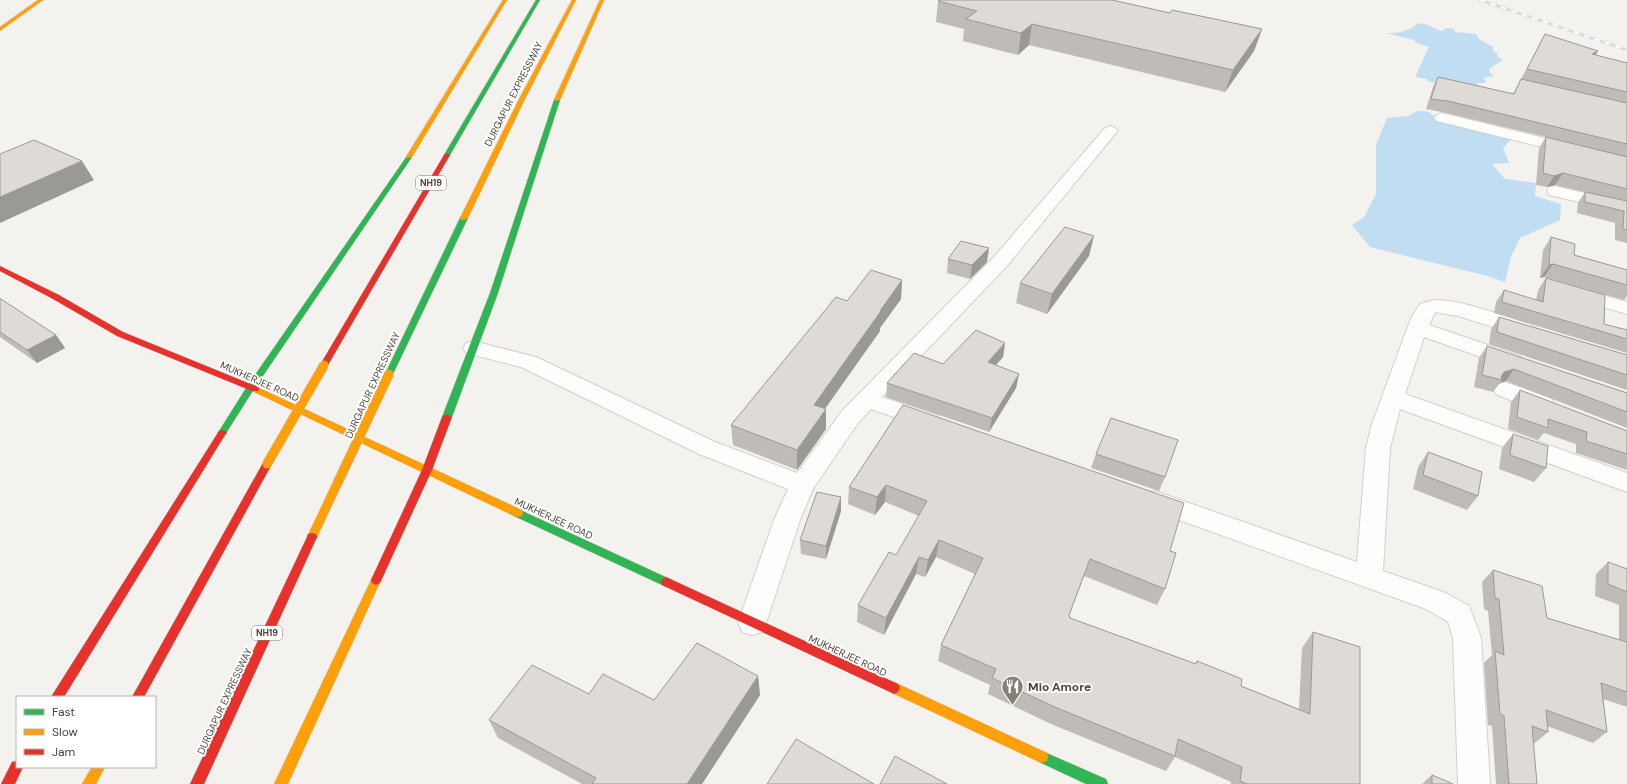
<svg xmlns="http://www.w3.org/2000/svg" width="1627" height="784" font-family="'DM Sans',sans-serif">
<rect width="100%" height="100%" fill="#f4f2ee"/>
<path fill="#c0ddf1" d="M1418,23L1429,25V26L1442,31L1447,28L1454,29L1455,32L1476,34L1479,39L1493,47V51L1498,54L1497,57L1503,60L1490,68L1489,72L1494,76L1483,78L1486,81L1485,83H1476L1479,85L1481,89L1469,94L1428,81L1427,79L1415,77L1429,47L1417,43L1414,40L1386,33C1398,33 1410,32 1418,23Z
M1417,111L1429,112L1436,117L1514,136L1503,148L1509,163L1492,164L1505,179L1536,183L1535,196L1561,204L1560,220L1520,238L1511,257L1505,282L1487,276L1370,247L1352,225L1364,217L1376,194V145L1387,118L1408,116Z"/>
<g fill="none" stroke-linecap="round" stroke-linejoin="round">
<defs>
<path id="street" d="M1442,113L1627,158V168L1437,121L1434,118L1437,115Z
M1110,126L1115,128L1118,131L1115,134L1007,266L882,397L936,415L939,421L936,427L928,429L871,409L858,423L813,489L800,520L766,623L762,632L752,635L742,632L738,623L774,520L788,489L699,454L521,367L466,353L463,348L466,343L473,341L536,357L715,442L797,473L842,411L993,258L1105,128Z
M1555,186L1627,203V213L1549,195L1547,191L1549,187Z
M1575,287L1627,302V314L1568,297L1565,293L1568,289Z
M1433,300C1466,300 1501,316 1532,325L1535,330L1532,335L1525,337L1458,316L1435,312L1429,325L1520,356L1523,361L1520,366L1512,368L1424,337L1405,394L1627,473V492L1400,409L1390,448L1383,571L1446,593L1469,606L1481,638L1490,784H1458L1453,638L1448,622L1426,609L1146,508L1143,501L1146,494L1155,491L1357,562L1366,448L1372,424L1411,318L1420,304Z
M1505,382L1552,399L1555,405L1552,411L1544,413L1497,395L1494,390L1497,385Z"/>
<path id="fast" d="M536,0H540L450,155L445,156L444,155Z
M557,98L560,100L498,293L452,417L447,420L444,419L442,417L490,293L554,100Z
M409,155L412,157L254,389L225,435H219L217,433L219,431L248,385L407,156Z
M461,216H464L468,218L393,374L392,376H386L385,374Z
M518,509L670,579L671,582L670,585L666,587L662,585L514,516L513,513L514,510Z
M1042,751L1106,779L1108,784H1086L1037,761L1036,757L1037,753Z"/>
<path id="slow" d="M38,0H43L0,31V27Z
M503,0H507L412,157L407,158L406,157Z
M572,0H576L525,99L468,218L464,220H461L460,218L519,99Z
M600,0H604L560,100L555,101L554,100Z
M255,386L522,510L523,513L522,516L518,517L514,516L252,391L251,389Z
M338,478L342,479L343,482L317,537L316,540L312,541L308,540L307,537L333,482L334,479Z
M376,575L380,577L381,580L288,784H274L371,580L372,577Z
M894,682L1047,753L1048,757L1047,761L1042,763L1037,761L890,692L888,688L890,684Z
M92,767H105L96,784H82Z"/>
<path id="jam" d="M447,153L450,155L328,365L324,368L321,367L320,365L444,155Z
M0,266L59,295L123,332L258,387L259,389L258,391H252L117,336L53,299L0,271Z
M447,414L452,417L432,470L380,583L376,585L372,583L371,580L422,470L442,417Z
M222,430L225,431L227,433L225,435L64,697H51L219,431Z
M267,460L270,461L272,464L144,697H132L264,461Z
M312,533L316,534L317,537L204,784H190L307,537L308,534Z
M666,577L898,684L900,688L898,692L894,694L890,692L662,585L661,582L662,579Z
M17,761V767H23L15,784H1L12,762Z"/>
</defs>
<use href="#street" stroke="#d2d0cb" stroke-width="2"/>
<use href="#fast" stroke="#d3cfc5" stroke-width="1"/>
<use href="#slow" stroke="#d3cfc5" stroke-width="1"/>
<use href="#jam" stroke="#d3cfc5" stroke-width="1"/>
<use href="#street" fill="#fdfdfc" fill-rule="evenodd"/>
<use href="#fast" fill="#30b455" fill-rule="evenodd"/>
<use href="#slow" fill="#ff9f0a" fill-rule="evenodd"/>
<use href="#jam" fill="#e5322d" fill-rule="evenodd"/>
<defs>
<path id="rail" d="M1480,0L1627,50"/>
</defs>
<use href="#rail" stroke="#dbdbda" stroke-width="3"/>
<use href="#rail" stroke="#fff" stroke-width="2" stroke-dasharray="5.5" stroke-linecap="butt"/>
<defs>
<path id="slow-bridge" d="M267,464L324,365
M338,482L389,374"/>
</defs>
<use href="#slow-bridge" stroke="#ccbfa9" stroke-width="10" stroke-linecap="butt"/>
<use href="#slow-bridge" stroke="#ff9f0a" stroke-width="9"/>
</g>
<path fill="#bfbcb8" d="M938,1H1118L1170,13L1262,29L1254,51L1225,92L1029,45L1018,55L963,41L964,29L936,22Z
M1545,34L1596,55L1627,63V243L1615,240V223L1577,213L1578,203L1585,192L1593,194L1555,185L1547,187L1536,185L1539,148L1546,137L1563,141L1442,112L1426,109L1433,87L1438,77L1513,94Z
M1551,237L1574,255L1627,270V296L1624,300L1544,277L1540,278L1543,250Z
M1089,256L1047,314L1016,303L1020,283Z
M948,259L987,262L970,279L947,273Z
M1546,278L1604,324L1627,330V353L1494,313L1496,302L1504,290L1536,300L1538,290Z
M902,280L901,299L880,328V331L825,409L826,429L797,470L733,445L731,425L847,301Z
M0,299L56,335L65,348L37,363L0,337Z
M1499,317L1627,355V390L1489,344L1491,329Z
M1005,343L1003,357L996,365L1019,374L1016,388L989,432L886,397L887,383Z
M1487,346L1627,393V428L1506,381L1500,383L1493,392L1474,387L1479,358Z
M1520,390L1627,431V470L1576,453V444L1544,433L1538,440L1508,429L1511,402Z
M903,405L1170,551L1165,589L1157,605L1084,576L1069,616L1070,618L1195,664L1197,661L1241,686L1299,709L1302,648L1313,632L1360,784H1231V782L1175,757L1166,771L1051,724L988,694L990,685L938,661L941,645L975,574L936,557L925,577L916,574L884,635L857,622L858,605L896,555L919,516L885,502L875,515L848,504L849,487Z
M1513,434L1546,468L1534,482L1499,469L1502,448Z
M1428,452L1478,496L1467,510L1413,489L1418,467Z
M1096,454L1165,477L1159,491L1091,468Z
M841,511L826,559L801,554L800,540Z
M1608,562L1627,569V707L1603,699L1607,732L1593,743L1547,726L1548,732L1535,743L1533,742L1537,784H1496L1492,726L1488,725L1484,663L1492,655L1488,611L1484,609L1482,582L1493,570L1547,618L1619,640V605L1595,596L1596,574Z
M758,676L760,695L702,784H582L498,738L489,720L589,694L654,700Z
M1432,775L1453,784H1422Z"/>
<path fill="#9b9996" d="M1032,24L1029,45L1018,55L1021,33Z
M1262,29L1254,51L1225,92L1233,70Z
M1598,51L1592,61V54Z
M82,161L94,180L0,223V197Z
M1563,173L1555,185L1547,187L1554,176Z
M1094,236L1089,256L1047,314L1052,294Z
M989,248L987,262L970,279L972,265Z
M1553,264L1544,277L1540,278L1549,265Z
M902,280L901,299L880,328V331L814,424V405L880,311Z
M56,335L65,348L37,363L27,350Z
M1005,343L1003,357L985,377L988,362Z
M1514,369L1506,381L1500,383L1502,380L1499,379L1504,372Z
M1019,374L1016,388L989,432L992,418Z
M826,409V429L797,470V450Z
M886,485L885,502L875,515L877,497Z
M841,497V511L826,559V546Z
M939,540L936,557L925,577L928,560Z
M919,557L916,574L884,635L886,618Z
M758,676L760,695L702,784H687Z"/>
<path fill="#dedbd6" stroke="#9b9996" d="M940,0H1112L1170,13L1172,10L1262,29L1233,70L1032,24L1021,33L966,19L977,11L938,1Z
M1545,34L1598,51L1592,54L1627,63V92L1527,69Z
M1438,77L1514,94L1521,79L1627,103V144L1448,101L1431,99Z
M1546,137L1627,157V189L1563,173L1554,176L1543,173Z
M34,140L82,161L0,197V154Z
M1585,192L1627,201V230L1623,229L1624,211L1585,202Z
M1065,227L1094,236L1052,294L1020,283Z
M1551,237L1575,244L1574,255L1627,270V285L1553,264L1549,265Z
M961,241L989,248L972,265L948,259Z
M871,270L902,280L880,311H881L814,405L826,409L797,450L731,425L836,297L847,301Z
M1546,278L1605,295L1604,324L1627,330V339L1502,302L1504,290L1543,302Z
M0,299H1L56,335L27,350L0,332Z
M1499,317L1627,355V375L1497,332Z
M976,330L1005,343L988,362L1019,374L992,418L887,383L914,353L943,364Z
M1487,346L1627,393V412L1514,369L1504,372L1501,377L1502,380L1482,375Z
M1520,390L1627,431V454L1586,441L1587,432L1548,419V428L1517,417Z
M903,405L1184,503L1170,551L1176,553L1165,589L1090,559L1069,615L1070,618L1196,664L1197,661L1242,679L1241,686L1310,714L1313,632L1360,647V784H1247L1240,781L1242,767L1178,739L1175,756L1057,708L992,678L996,669L941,645L983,558L939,540L928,560L919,557L886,618L858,605L889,552L896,555L927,501L886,485L877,497L849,487Z
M1111,418L1178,440L1165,477L1096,454Z
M1513,434L1548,446L1546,468L1510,455Z
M1428,452L1482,472L1478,496L1423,475Z
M817,492L841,497L826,546L800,540Z
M1608,562L1627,569V592L1608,584Z
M1493,570L1542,586L1547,618L1627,642V692L1601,683L1607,732L1546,710L1548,732L1532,726L1537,784H1509L1504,716L1500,714L1495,651L1504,655L1499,599L1495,598Z
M697,643L758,676L687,784H592L596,778L489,720L532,665L589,694L603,674L654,700Z
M796,739L874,784H767Z
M895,756L947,784H880Z
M1432,775L1453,784H1432Z"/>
<defs>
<symbol id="restaurant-pin" viewBox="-11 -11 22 30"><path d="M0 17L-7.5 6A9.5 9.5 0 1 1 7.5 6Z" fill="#868178" stroke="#fff"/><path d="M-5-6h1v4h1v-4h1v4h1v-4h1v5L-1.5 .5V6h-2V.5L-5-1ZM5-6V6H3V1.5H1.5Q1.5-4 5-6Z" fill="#fff"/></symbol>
</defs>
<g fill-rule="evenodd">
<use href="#restaurant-pin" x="1000" y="674" width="25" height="34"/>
</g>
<g text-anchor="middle" stroke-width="4" stroke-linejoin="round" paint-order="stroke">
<g fill="#fff" stroke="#817c74" stroke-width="1">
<rect x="416" y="176" width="30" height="14" rx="3"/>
<rect x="252" y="626" width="30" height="14" rx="3"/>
</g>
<g font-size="9" font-weight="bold" fill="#4b4439">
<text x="431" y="186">NH19</text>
<text x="267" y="636">NH19</text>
</g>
<g font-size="10" fill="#4b4439" stroke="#fff">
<text transform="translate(513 94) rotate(-63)" y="4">DURGAPUR EXPRESSWAY</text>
<text transform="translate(260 381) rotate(24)" y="4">MUKHERJEE ROAD</text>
<text transform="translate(372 385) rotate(-65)" y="4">DURGAPUR EXPRESSWAY</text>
<text transform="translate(554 518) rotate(25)" y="4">MUKHERJEE ROAD</text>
<text transform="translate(848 655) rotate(25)" y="4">MUKHERJEE ROAD</text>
<text transform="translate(224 701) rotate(-65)" y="4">DURGAPUR EXPRESSWAY</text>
</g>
<g font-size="12" font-weight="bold" fill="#4b4439" stroke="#fff" text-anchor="start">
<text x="1028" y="691">Mio Amore</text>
</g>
</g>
<rect x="16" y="696" width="140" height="72" fill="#ffffff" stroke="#b7b4b0"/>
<rect x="24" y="709" width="20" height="6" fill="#30b455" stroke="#b7b4b0"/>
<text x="52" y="716" font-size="12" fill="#4b4439">Fast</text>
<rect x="24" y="729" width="20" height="6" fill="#ff9f0a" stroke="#b7b4b0"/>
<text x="52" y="736" font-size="12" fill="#4b4439">Slow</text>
<rect x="24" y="749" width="20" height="6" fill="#e5322d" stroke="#b7b4b0"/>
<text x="52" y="756" font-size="12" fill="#4b4439">Jam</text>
</svg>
